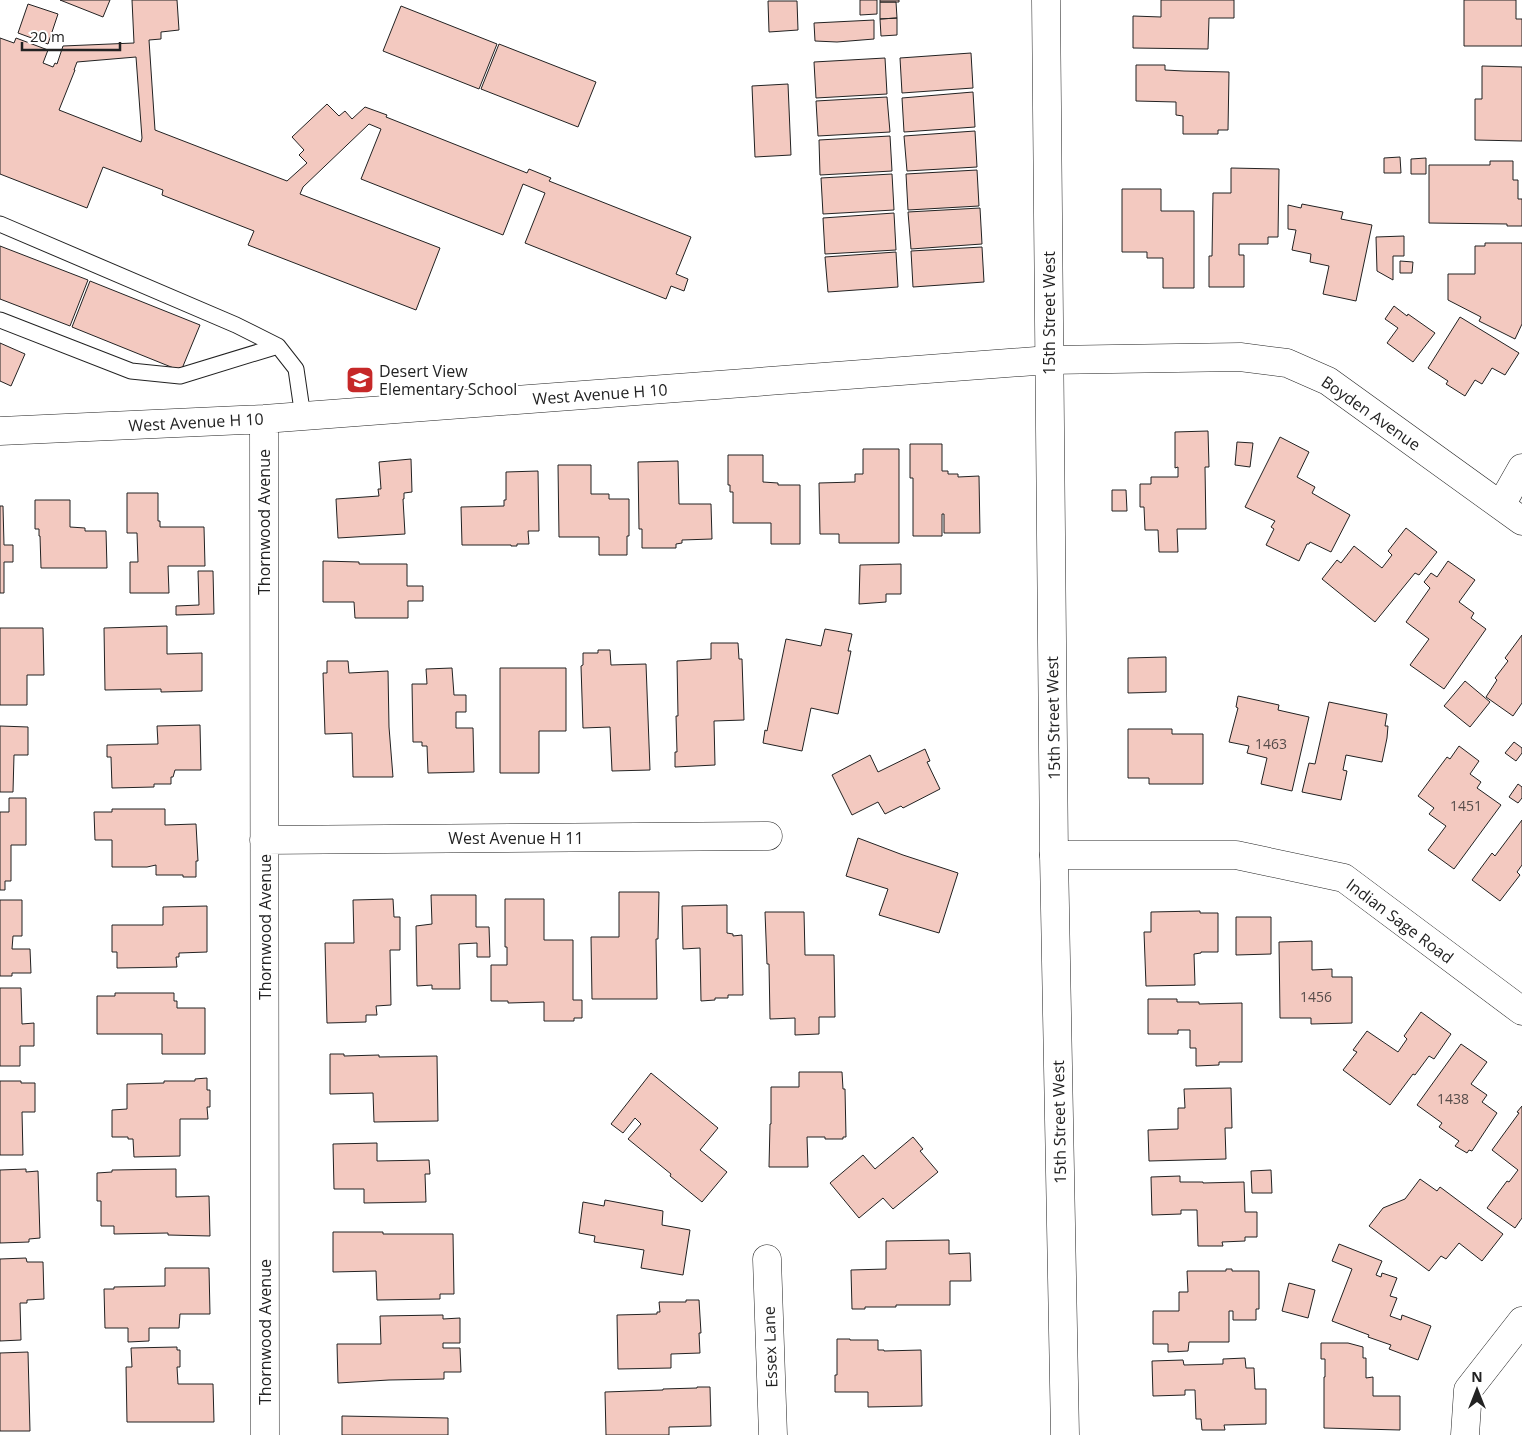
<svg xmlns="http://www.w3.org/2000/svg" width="1522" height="1435" font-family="'Open Sans',sans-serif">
<rect width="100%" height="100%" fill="#fff"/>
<path fill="#f3c9c0" stroke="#222" fill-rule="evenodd" d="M60,0H110L103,17Z
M132,0H177L179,30L161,32V39L149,40L155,130L287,181L307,163L299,155L304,150L292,137L327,104L339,116L345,111L352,119L365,107L387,115L386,117L527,173L529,169L551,178L549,181L691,237L676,274L688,279L684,291L671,286L666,299L525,243L545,193L523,184L503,235L361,179L381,129L369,124L303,187L300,194L440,248L416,310L248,245L254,231L162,195L163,190L103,167L87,208L0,174V38L14,43L16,38L48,50L43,63L53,67L55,63L57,64L63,46L134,43ZM136,57L142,138L141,142L59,110L75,70H74L77,62Z
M860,0H877V14L860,15Z
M880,0H899V2H880Z
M1161,0H1234V18H1209L1208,49L1133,48V16L1161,17Z
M1464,0H1516V19H1522V46H1464Z
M768,1H797L798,30L769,32Z
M880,2H896L897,18L880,19Z
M28,4L58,14L48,44L18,33Z
M401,6L497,44L479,89L383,51Z
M897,18V35L881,36L880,19Z
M874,20V39L837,42L815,41L814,23Z
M499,44L596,82L578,127L481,89Z
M971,53L973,88L902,93L900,58Z
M885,58L887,94L816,98L814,62Z
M1136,65H1165V70L1184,71L1229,72L1228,130H1218V134H1183V116L1176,115V102L1136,101Z
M1482,66L1522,67V141L1475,140V99H1482Z
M788,84L791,155L755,157L752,86Z
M973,92L975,127L904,132L902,98Z
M887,97L890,132L818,136L816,101Z
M975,131L977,167L907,171L904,136Z
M890,136L892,171L820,175L819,140Z
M1400,157L1401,173H1384V158Z
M1426,158V174H1411V159Z
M1490,161H1513V180H1518V199H1522V226H1507V224L1429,223V165H1490Z
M1231,168L1279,169L1278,237H1268V244H1239V255H1244V287H1209V256H1212L1213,193H1231Z
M977,170L979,206L908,210L906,174Z
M892,174L894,210L823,214L821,178Z
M1122,189H1161V211H1194V288H1163V258H1147V252H1122Z
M1302,204L1343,212L1341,219L1372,225L1356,301L1323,294L1329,266L1310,262L1311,254L1292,250L1296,230L1288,229V205L1301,208Z
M980,208L982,244L911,249L908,212Z
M894,213L896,250L825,254L823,218Z
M1404,236V256H1393V280L1377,271L1376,237Z
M1485,243H1522V324L1515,339L1479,321L1481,317L1448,300V274H1475V246H1485Z
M0,246L88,280L70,326L0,299Z
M982,247L984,282L913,287L911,251Z
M896,252L898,287L828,292L825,257Z
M1400,261L1413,262L1412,273H1400Z
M90,281L200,325L181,371L72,327Z
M1394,306L1407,316L1408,314L1435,333L1413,362L1387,343L1398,328L1385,319Z
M1460,317L1519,353L1505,375L1492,368L1482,384L1475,380L1465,396L1446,384L1448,381L1428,368Z
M0,343L25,354L11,386L0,381Z
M1208,431L1209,467H1205L1206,529H1177L1178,552H1159L1158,530H1145L1144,507H1140V484H1151V477H1178V467L1175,468V432Z
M1280,437L1309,452L1297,477L1315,487L1312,493L1350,515L1331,552L1310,542L1309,544H1307L1299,561L1266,545L1274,529L1271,527L1275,521L1245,507Z
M1237,442L1253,443L1250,467L1235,465Z
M910,444H942V471H948V474H958V477L979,476L980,533H944V514H942V536H913V478H910Z
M863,449H899V543H839V534H820L819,483L855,482V474H863Z
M728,455H763V482L778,483V485H800V544H771V523H733V492H730V485H728Z
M411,459L412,492L404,493V499H403L405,534L338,538L336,499L379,496L378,489H381L379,462Z
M678,461L679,504H711L712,539L682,540V543L676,544V548H642V529H639L638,462Z
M558,465H591V494H609V499H629V536H627V555H599V537H559Z
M538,471L539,531H528L529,544H517V546H511V545H462L461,507L504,506V500H506V472Z
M1112,490H1126L1127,511H1112Z
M127,493H158V521H160V527H204L205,566H168L169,593H130V562H138L137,533H127Z
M35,500H70V527L85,528V531H106L107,568H41L40,536H39V529H35Z
M0,506H3L4,545H13V562H4V593H0Z
M1406,528L1437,552L1419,575L1415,573L1375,622L1322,579L1337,560L1341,563L1354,546L1382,568L1392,555L1388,551Z
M323,561L359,562V564H407V586H423V601H408V618H355L354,602H323Z
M1448,561L1475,580L1459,602L1474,613L1471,618L1486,629L1444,689L1410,665L1429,639L1406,622L1430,588L1424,582L1431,573L1437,577Z
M901,564V594H886V602L859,604L860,565Z
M198,571H213L214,614L176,615V606L199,605Z
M167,626V654L202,653V691L161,692V689L105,690L104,628Z
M0,628H43L44,675H27V705H0Z
M825,629L852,634L848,651H851L838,714L811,708L802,751L763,743L765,730L767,731L786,639L821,646Z
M1522,635V703L1513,716L1486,697L1497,680L1495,678L1508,661L1505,658Z
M711,643H738L739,659H742L744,720L714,721L715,765L675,767V752H677L676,716H678L677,661L711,659Z
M598,650H610L611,665L646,664L650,770L612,771L610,727L583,728L581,666L583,665V653H598Z
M1166,657V692L1128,693V658Z
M327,661H348L349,673L388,671L389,727L393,777H353L352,733L325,734L323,673H327Z
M452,668L454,695H466V712H456V728H473L474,772L428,773L427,746H422V742H413L412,684H427L426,669Z
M500,668H566V731H539V773H500Z
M1465,681L1490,702L1470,727L1444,706Z
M1238,696L1279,705L1278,710L1309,717L1292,791L1261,784L1267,758L1247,753L1249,746L1229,742L1238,708L1236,707Z
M1329,702L1387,714L1385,726H1388L1387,738L1382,762L1346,755L1343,770L1347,771L1341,800L1302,792L1309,763L1315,764Z
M200,725L201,770H175L173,777H171V784H154V787L112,788L111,757H107V745L158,744L157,726Z
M0,726L28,727V755H14L13,792H0Z
M1128,729H1172V734H1203V784H1149V778H1128Z
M1514,742L1522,748V753L1516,761L1505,753Z
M1459,746L1479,761L1470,774L1481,782L1477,788L1501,805L1454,869L1428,850L1446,826L1429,814L1434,808L1418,796L1447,757L1450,759Z
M925,749L930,761L927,762L940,789L903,808L901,806L885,814L878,802L852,815L832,775L870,755L878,772Z
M1518,784L1522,787V798L1518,803L1509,797Z
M9,798H26V845H11V881H5V890H0V812H9Z
M112,809H165V825L196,824L198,861H196V877H183V875H156V865L147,867H112V840H95L94,812H112Z
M1522,820V865L1517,872L1520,875L1500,901L1472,880L1492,853L1495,856Z
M858,838L903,855L958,873L939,933L879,915L888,889L846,876Z
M619,892H659L658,939H656L657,999H592L591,937H619Z
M431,895H476V927H489L490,957H477V943L459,944L460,989H432V985L417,986L416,926L432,924Z
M393,899L394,917H400V950H390L391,1005L376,1006L377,1015H366V1022L327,1023L325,943H354L353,900Z
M505,899H544V940H573V1000H582V1018H574V1021H544V1002L508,1003V1001H491V965H507V947H505Z
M0,900H22V936H13L12,949H30L31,973H12V976H0Z
M727,905V933L733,934V936L742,935L743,995H728V998H715V1000L701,1001L700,948L683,949L682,906Z
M207,906V952L179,953V957H176L177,967L117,968V952H112V925H163V907Z
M1200,911V913H1218V952H1201V953L1194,954L1195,985L1146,986L1144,932H1151V912Z
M765,912H804L805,955H834L835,1017H819V1034L795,1035V1018L770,1019L769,964H767Z
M1236,917H1271V954L1236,955Z
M1312,941V970L1332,969V977H1352V1023L1311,1024V1018H1280L1279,942Z
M0,988H21L22,1024L34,1023V1046H20V1066H0Z
M115,993H174V1001H177V1008H205V1054H162V1034H97V996H115Z
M1148,999H1177V1002H1199V1004L1242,1003V1062H1219V1065L1196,1066V1048H1190V1030H1178V1034H1148Z
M1421,1012L1451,1034L1434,1059L1429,1056L1415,1075L1413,1074L1390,1105L1343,1070L1357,1052L1353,1050L1367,1031L1398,1052L1407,1039L1404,1036Z
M1461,1044L1487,1062L1471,1084L1487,1095L1482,1102L1497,1113L1472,1151L1469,1150L1467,1153L1455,1146L1459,1141L1439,1127L1442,1123L1417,1105Z
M330,1054H344V1056L379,1055V1057L437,1056L438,1121L374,1122L373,1093L330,1094Z
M799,1072H842L843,1089H845L846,1137H843V1139H825V1137H807L808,1167H769L770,1124H771V1087H799Z
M651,1073L718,1128L700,1150L727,1172L702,1202L670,1176L671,1174L628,1139L641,1124L635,1118L623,1133L611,1124Z
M207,1078V1090H210V1107H207L208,1119H180V1156L134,1157L133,1139H128V1137H112V1110L127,1109V1084L164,1083V1081H195V1079Z
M0,1081H21V1083H35V1112H22L23,1155H0Z
M1231,1088L1232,1128H1225L1226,1159L1149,1161L1148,1130L1178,1129V1108H1185L1184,1089Z
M1522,1106V1218L1515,1228L1487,1208L1507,1181L1509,1182L1518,1170L1492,1150L1519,1113L1517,1112Z
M913,1137L923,1149L920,1151L938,1172L893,1209L883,1198L859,1218L830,1183L863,1155L875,1169Z
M377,1143V1161L429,1160L430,1174H425L426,1202L364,1203V1189H334L333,1144Z
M26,1169V1172L38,1171L40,1238L29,1239V1242L0,1243V1170Z
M176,1169V1197L209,1196L210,1236L168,1235V1233L114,1234V1226H101V1201H97V1173L112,1172V1170Z
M1271,1170L1272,1193H1252L1251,1171Z
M1180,1176V1182H1203V1183L1244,1182L1245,1212H1257V1237H1245V1241L1222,1242L1223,1246H1198L1197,1210H1181V1214L1152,1215L1151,1177Z
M1420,1179L1437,1191L1440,1187L1503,1234L1482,1261L1459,1243L1446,1259L1441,1256L1429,1271L1369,1226L1383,1208L1405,1199Z
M605,1200L663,1211L662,1225L690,1230L683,1275L641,1268L644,1250L594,1242L595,1236L579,1233L583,1202L604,1206Z
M333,1232H383V1234H453L454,1294H440V1299L377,1300L376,1271L333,1272Z
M949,1240V1254L970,1253L971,1281H950V1305H896V1307H865V1309H852L851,1270L886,1269V1241Z
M1339,1244L1382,1261L1376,1275L1381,1277L1382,1273L1397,1278L1390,1296L1397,1298L1390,1316L1401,1320L1402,1315L1431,1326L1418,1360L1389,1349L1391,1345L1368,1337L1369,1335L1332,1321L1352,1269L1332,1261Z
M26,1258L27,1262H43L44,1299L27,1300V1303H20L21,1340L0,1341V1259Z
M165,1268H209L210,1314H180L179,1328H149V1341L128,1342V1328H105L104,1289H114V1287L165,1286Z
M1226,1269H1232V1271H1259V1309H1256V1320H1233V1311H1229V1342H1189L1188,1351L1168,1352V1344H1153V1311H1179V1292H1188L1187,1271H1226Z
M1289,1283L1315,1290L1308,1318L1282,1311Z
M686,1300H699L701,1333H699L700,1353L671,1354V1368L618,1369L617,1315L657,1314V1312H660L659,1302H686Z
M443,1315V1319L460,1318V1343H443V1348H460L461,1372H444V1379L389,1380L338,1383L337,1344H381L380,1316Z
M837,1339H850V1340H878V1350H884V1351L921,1350L922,1406L868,1407V1392H835V1375H837Z
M1321,1343H1348L1363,1347V1358H1366V1378L1373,1377V1396H1400V1430L1324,1428V1377H1325V1359H1321Z
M177,1347V1350H180V1367H177L178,1384H213L214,1422H127L126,1367H132L131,1348Z
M28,1352L30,1431H0V1353Z
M1245,1358L1246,1368H1254L1255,1389H1266V1424L1224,1425L1225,1430H1202L1201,1419H1196L1195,1390H1185V1395L1153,1396L1152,1361L1183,1360L1184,1365L1223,1364V1359Z
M697,1387H710L711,1426L669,1427V1435H606L605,1392L663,1390V1389L697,1388Z
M342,1416L448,1418V1435H342Z"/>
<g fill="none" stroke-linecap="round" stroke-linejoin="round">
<defs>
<path id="service" d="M0,224L236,325L278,346L296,369L303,417
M0,320L131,371L180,376L278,346"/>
<path id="minor" d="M264,419L265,1435
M0,431L264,419L1049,360L1240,357L1287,363L1328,381L1522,521
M1501,505L1522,468
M264,840L768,836
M1054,855H1236L1344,878L1522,1011
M767,1259L773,1435
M1465,1435L1468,1390L1522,1321"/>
<path id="tertiary" d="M1046,0L1054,855L1065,1435"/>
</defs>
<use href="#service" stroke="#222" stroke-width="17"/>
<use href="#minor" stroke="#222" stroke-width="29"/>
<use href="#tertiary" stroke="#222" stroke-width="29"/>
<use href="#service" stroke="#fff" stroke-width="15"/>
<use href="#minor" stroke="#fff" stroke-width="28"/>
<use href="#tertiary" stroke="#fff" stroke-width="28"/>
</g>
<defs>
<symbol id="school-square" viewBox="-11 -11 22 22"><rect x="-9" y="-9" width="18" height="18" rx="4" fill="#c62828" stroke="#fff"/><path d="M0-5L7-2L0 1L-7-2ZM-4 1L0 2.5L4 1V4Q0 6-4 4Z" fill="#fff"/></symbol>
</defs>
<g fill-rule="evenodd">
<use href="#school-square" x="344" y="364" width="32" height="32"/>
</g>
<g text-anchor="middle" stroke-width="4" stroke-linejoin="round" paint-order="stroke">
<g font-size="14" fill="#564c4a">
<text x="1271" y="749">1463</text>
<text x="1466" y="811">1451</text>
<text x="1316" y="1002">1456</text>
<text x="1453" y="1104">1438</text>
</g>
<g font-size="16" fill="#222" stroke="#fff">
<text transform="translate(1049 313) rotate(-90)" y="6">15th Street West</text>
<text transform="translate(600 394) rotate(-4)" y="6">West Avenue H 10</text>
<text transform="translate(1371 413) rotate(35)" y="6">Boyden Avenue</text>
<text transform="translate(196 422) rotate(-3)" y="6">West Avenue H 10</text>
<text transform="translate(264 522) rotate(-90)" y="6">Thornwood Avenue</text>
<text transform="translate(1053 718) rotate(-91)" y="6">15th Street West</text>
<text x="516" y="844">West Avenue H 11</text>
<text transform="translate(1400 921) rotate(37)" y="6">Indian Sage Road</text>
<text transform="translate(265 927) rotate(-90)" y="6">Thornwood Avenue</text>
<text transform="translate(1059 1122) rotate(-91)" y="6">15th Street West</text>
<text transform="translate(265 1332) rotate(-90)" y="6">Thornwood Avenue</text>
<text transform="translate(770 1347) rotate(-92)" y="6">Essex Lane</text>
</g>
<g font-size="16" fill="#222" stroke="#fff" text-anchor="start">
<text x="379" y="377">Desert View<tspan x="379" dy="18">Elementary School</tspan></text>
</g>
</g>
<g transform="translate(1477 1390)" stroke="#ffffff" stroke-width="4" paint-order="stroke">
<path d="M0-4L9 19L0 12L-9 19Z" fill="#222222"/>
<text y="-8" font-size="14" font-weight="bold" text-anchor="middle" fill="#222222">N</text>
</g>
<path d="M22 42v8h98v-8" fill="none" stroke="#222222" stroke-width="2.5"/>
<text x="30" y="42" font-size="15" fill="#222222" stroke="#ffffff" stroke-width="4" paint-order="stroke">20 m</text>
</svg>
